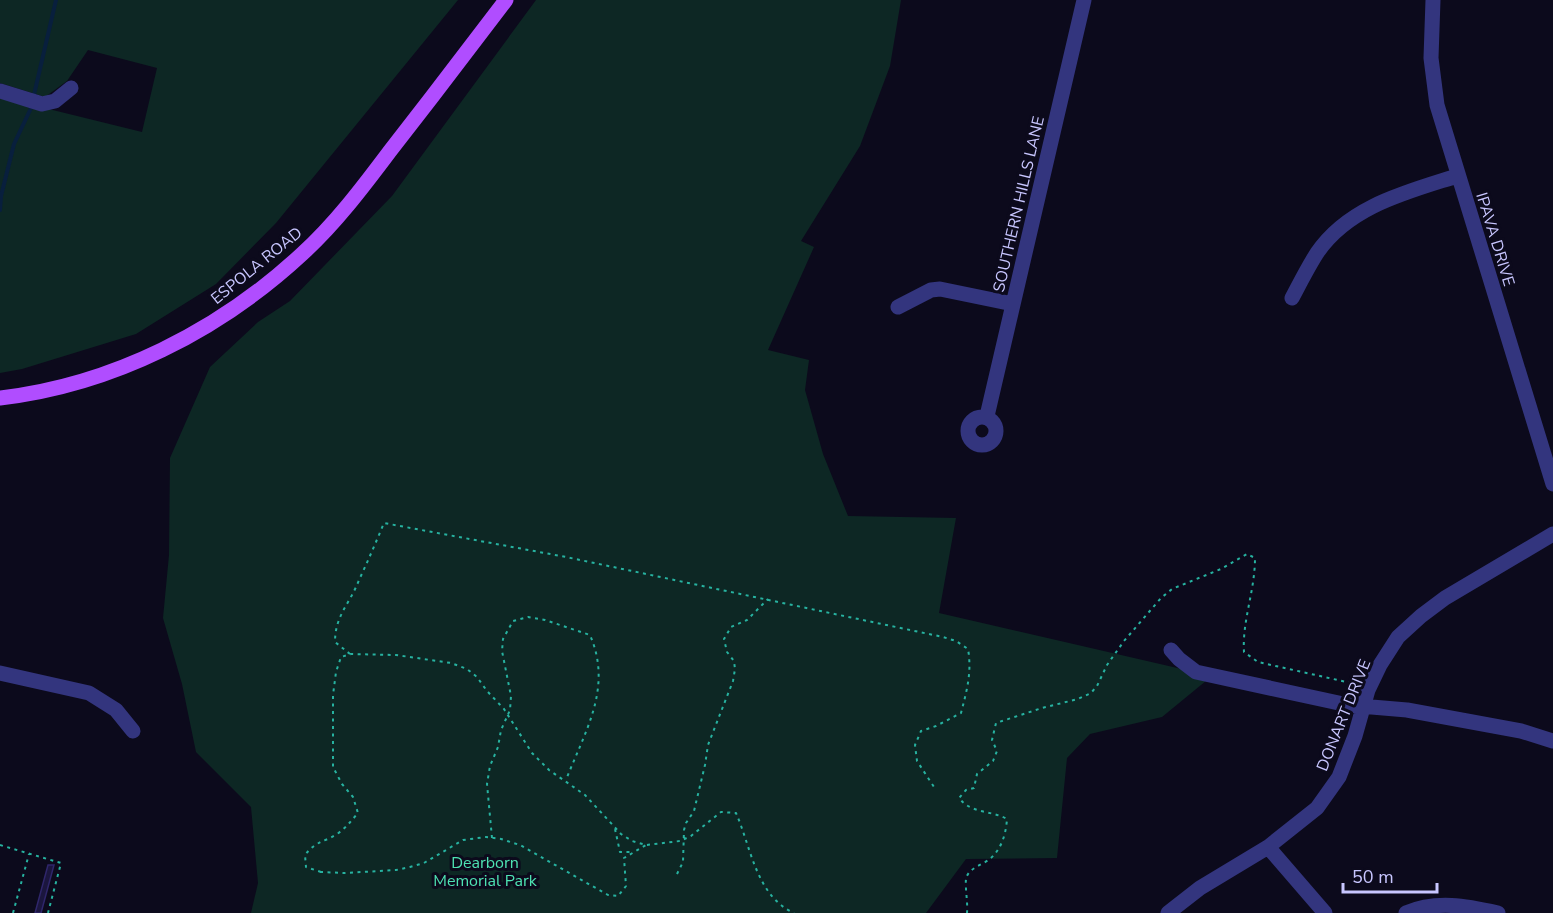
<svg xmlns="http://www.w3.org/2000/svg" width="1553" height="913" font-family="'Nunito Sans',sans-serif">
<rect width="100%" height="100%" fill="#0c0a1c"/>
<path fill="#0d2724" d="M0,0H458L276,223L216,284L136,334L22,369L0,373V97L142,132L157,68L88,50L67,81L45,97L0,83Z
M536,0H901L890,66L860,146L801,241L814,247L768,350L809,360L805,390L823,454L848,516L956,518L939,613L1212,676L1162,717L1090,734L1067,758L1057,858L966,859L926,913H251L258,883L251,807L196,752L182,684L163,618L169,555L170,458L210,367L258,322L290,301L392,196Z"/>
<g fill="none" stroke-linecap="round" stroke-linejoin="round">
<path stroke="#081f3d" stroke-width="4" d="M33,99L56,0
M0,210L1,196L14,144L32,106"/>
</g>
<path fill="#1b163e" stroke="#2f266b" stroke-width="1.5" d="M48,865H54L41,913H35Z"/>
<g fill="none" stroke-linecap="round" stroke-linejoin="round">
<path stroke="#27b2a0" stroke-width="2" stroke-dasharray="3 4.5" stroke-linecap="butt" d="M350,654L335,642C335,615 350,604 359,580C368,561 376,542 384,523L566,557L943,637L956,641L968,649C972,672 967,690 961,713L936,726L921,731L915,745L917,761L936,790
M615,829L620,852H632
M492,838L487,784L490,766L498,747L501,730L510,710L511,696L502,651L503,639L513,621L528,617L545,620L590,635C613,688 585,731 566,780
M0,845L61,863L48,913
M320,872L345,873L396,870L410,867L424,863L463,840L486,837L501,839L520,845L608,895L618,896L626,886L624,858L646,845
M321,872L306,867L305,855C317,840 323,843 337,834C346,828 351,821 358,813L353,797L342,784L333,767V695L336,672L341,657L351,654L396,655L451,663L467,669L477,677L487,691L504,709L532,753L549,770L585,795L621,834L632,841L646,845L680,841L691,836L721,812L736,813C751,847 756,896 794,913
M677,874L683,862L684,830L686,823L694,811L705,765L708,745L733,681L735,669L734,661L727,652L724,639L731,627L747,620L768,599
M13,913L29,854
M967,913C968,903 965,888 966,879C968,868 983,865 991,858C1002,848 1006,833 1007,819C991,810 971,814 959,798L966,790L974,788L977,774L993,761L997,751L992,740L996,723L1042,708L1078,699L1091,693L1097,686L1107,665L1124,641L1161,598L1172,589L1221,569L1247,554L1255,558C1255,591 1242,621 1244,652L1258,662L1351,683"/>
<path stroke="#33357e" stroke-width="15" d="M1433,0L1431,58L1437,105L1553,484
M0,91L42,104L55,101L71,88
M1292,298C1300,283 1308,267 1317,253C1349,206 1407,192 1457,176
M898,307L931,290L940,289L1013,304
M987,416L1084,0
M968 431a14 14 0 1 1 28 0a14 14 0 1 1-28 0Z
M1171,650L1179,659L1196,672L1348,705L1407,710L1521,731L1553,741
M0,673L89,693L116,710L133,731
M1268,847L1325,913
M1168,913L1200,888L1268,847L1317,808L1339,777L1355,736L1368,690L1380,665L1398,637L1421,616L1445,598L1553,534
M1406,913C1436,900 1467,906 1498,913"/>
<path stroke="#b04dff" stroke-width="15" d="M0,398C112,385 219,331 302,254C335,224 363,187 390,151C429,101 468,50 506,0"/>
</g>
<g text-anchor="middle" stroke-width="6" stroke-linejoin="round" paint-order="stroke">
<g font-size="16" fill="#c8c6ff" stroke="#0c0a1c">
<text transform="translate(1018 204) rotate(-77)" y="6">SOUTHERN HILLS LANE</text>
<text transform="translate(1496 239) rotate(73)" y="6">IPAVA DRIVE</text>
<text transform="translate(256 265) rotate(-39)" y="6">ESPOLA ROAD</text>
<text transform="translate(1343 715) rotate(-68)" y="6">DONART DRIVE</text>
</g>
<g font-size="16" fill="#4ee3b3" stroke="#0c0a1c">
<text x="485" y="868">Dearborn<tspan x="485" dy="18">Memorial Park</tspan></text>
</g>
</g>
<path d="M1343 883v9h94v-9" fill="none" stroke="#c8c6ff" stroke-width="3"/>
<text x="1352" y="883" font-size="18" fill="#c8c6ff" stroke="#0c0a1c" stroke-width="4.5" paint-order="stroke">50 m</text>
</svg>
